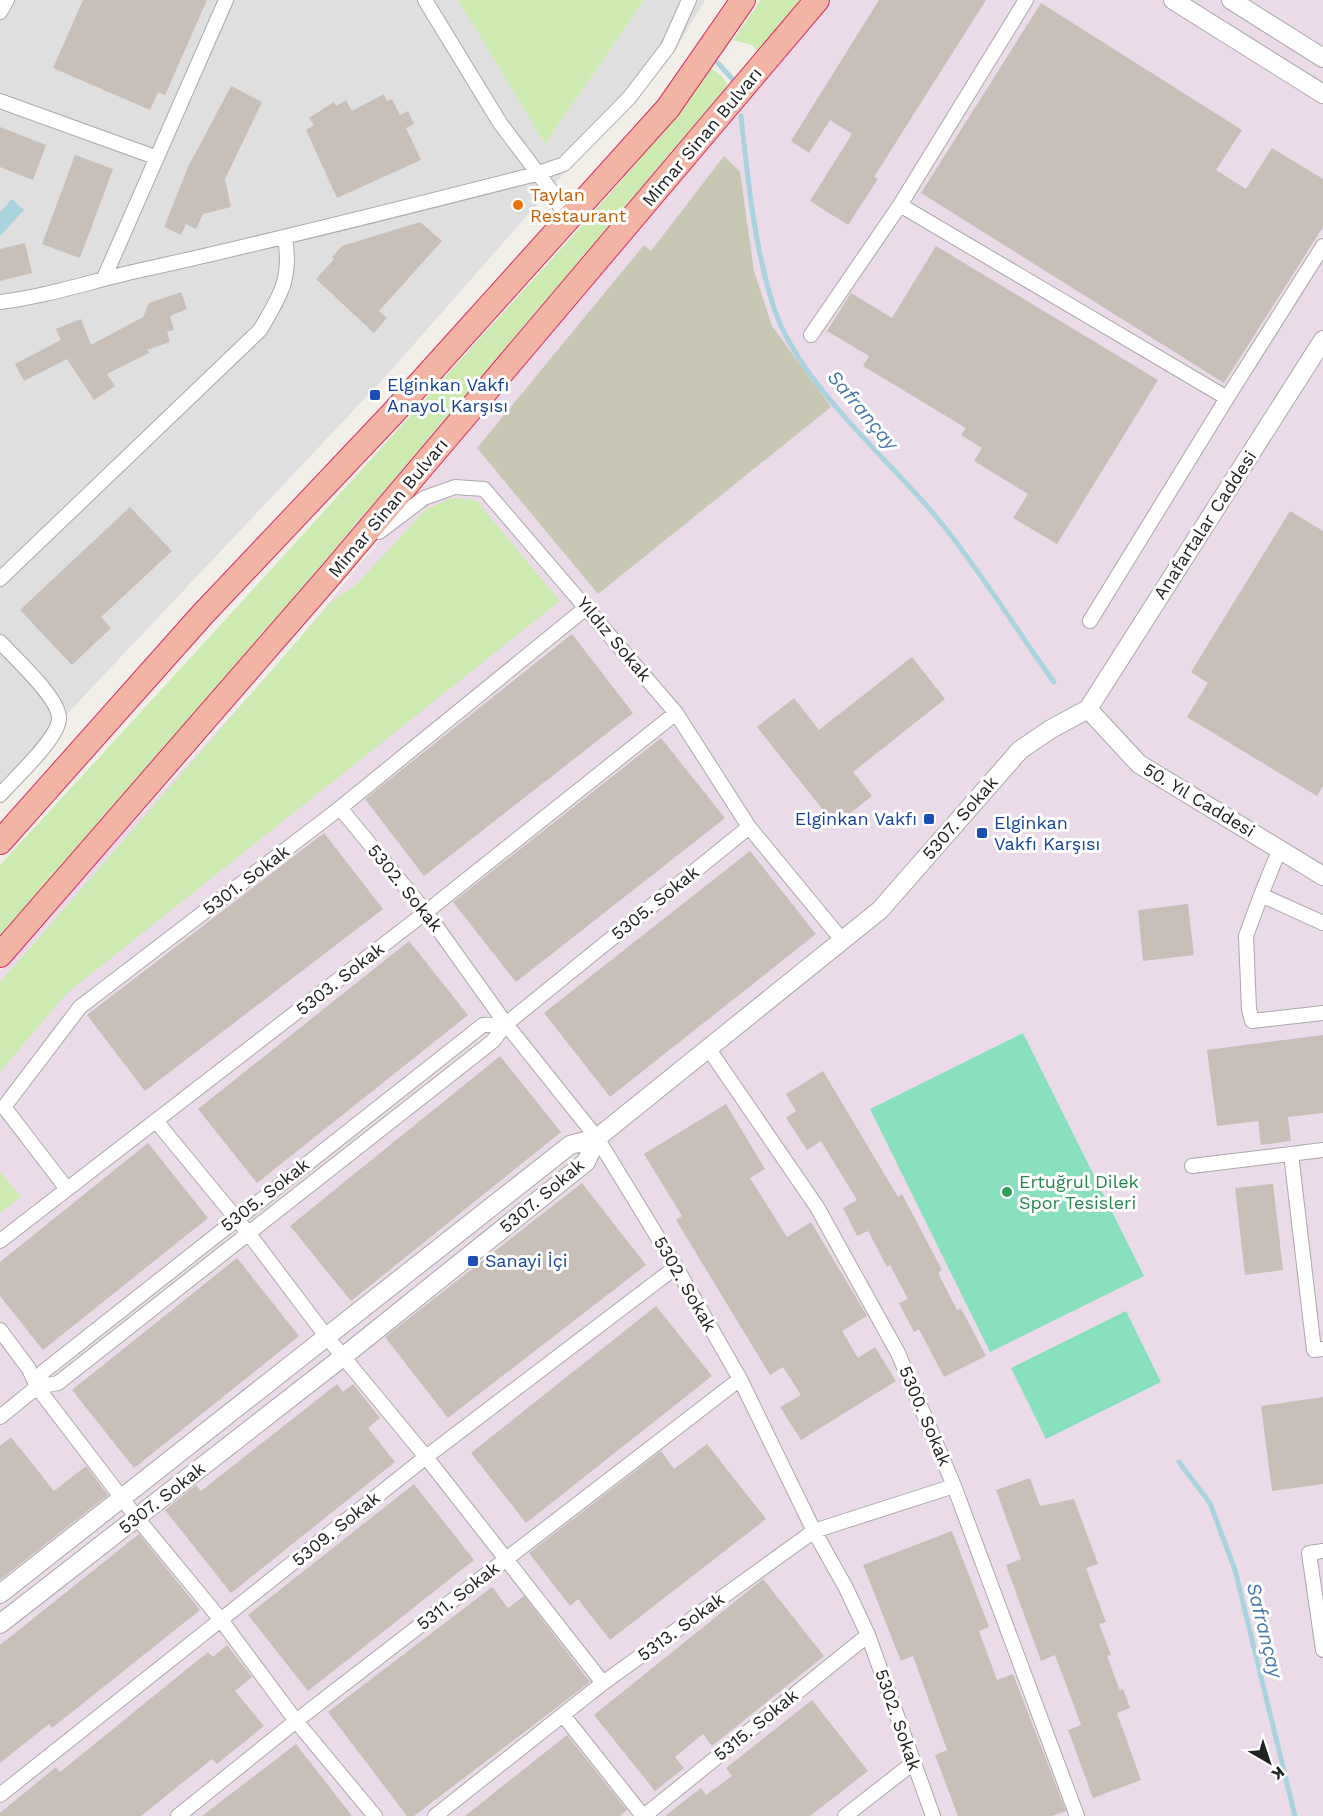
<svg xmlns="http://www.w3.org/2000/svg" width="1323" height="1816" font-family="'Work Sans',sans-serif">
<rect width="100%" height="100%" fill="#f2efe9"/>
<path fill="#e0dfdf" d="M0,0H458L545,144L644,0H705L680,42L385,377L0,785Z"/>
<path fill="#ebdbe8" d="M823,0H1323V1816H0V970L284,657Z"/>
<path fill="#c7c7b4" d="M724,156L740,172L754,271L772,326L831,407L598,594L477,448L644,245L651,251Z"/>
<path fill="#cdebb0" d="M458,0H644L545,144Z
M761,0H804L760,53L752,45L733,40Z
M710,68L722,76L728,85L297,594L0,936V865C152,700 303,536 452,369C540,271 633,175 710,68Z
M452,498L476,500L560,601L66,994L0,1072V982L332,601L356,585L425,510Z
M0,1172L21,1197L0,1213Z"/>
<path fill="#88e0be" d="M1023,1033L1144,1276L990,1352L870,1109Z
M1126,1311L1161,1382L1046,1439L1011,1368Z"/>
<path fill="#aad3df" d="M12,199L24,210L0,236V212Z"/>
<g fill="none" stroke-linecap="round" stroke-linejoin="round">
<path stroke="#aad3df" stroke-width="5" d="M718,63L734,81
M741,116C748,180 754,246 774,308C799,384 887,457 938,519C980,570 1015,628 1054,682
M1179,1462L1210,1503L1235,1570L1295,1816"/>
</g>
<path fill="#c7bfb8" d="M83,0H207L165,95L158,92L150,110L53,68Z
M879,0H986L874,177L878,179L848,225L810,201L852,134L830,120L809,153L791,141Z
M1041,3L1242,130L1216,170L1246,189L1272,148L1323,179V227L1224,383L921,193Z
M231,86L262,102L225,179L231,207L203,214L196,229L186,224L181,235L164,227L188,167Z
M384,94L387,101L392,99L400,115L408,111L414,124L406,128L421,160L337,198L306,130L314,125L309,118L334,102L336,106L346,100L352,111Z
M0,127L46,145L33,180L0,167Z
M75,155L113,169L80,258L42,244Z
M420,222L442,241L379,311L387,318L374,333L316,279L334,259L332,257L342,246Z
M25,243L32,273L0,281V249Z
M936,246L1158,380L1057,544L1013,518L1028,494L974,461L982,448L961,435L966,428L863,366L869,356L827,331L851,293L892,318Z
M181,292L187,309L170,316L174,330L167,332L170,342L147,350L149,353L107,374L115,386L94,400L67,359L24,381L15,364L61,340L56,329L81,319L91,345L143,317L149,303Z
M130,507L172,551L101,617L111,628L72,665L20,610Z
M1290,511L1323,531V786L1317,796L1187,717L1208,683L1191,672Z
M572,634L633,713L424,876L365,799Z
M912,657L945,699L853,772L872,796L835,825L757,727L794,698L819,730Z
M661,738L725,818L516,982L453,902Z
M324,833L383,909L145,1091L87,1015Z
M750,851L816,934L610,1097L544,1013Z
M1188,904L1194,955L1143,961L1138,910Z
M409,941L468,1015L257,1183L198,1109Z
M1323,1035V1113L1288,1117L1291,1141L1261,1145L1258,1121L1217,1126L1207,1050Z
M500,1056L561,1132L351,1301L290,1226Z
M823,1071L898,1197L902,1194L942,1270L938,1273L957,1310L961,1308L986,1356L944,1377L919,1329L914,1332L899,1303L908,1299L890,1265L887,1267L868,1231L857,1236L843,1208L857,1200L821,1141L807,1150L786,1118L796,1111L786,1094Z
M726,1104L765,1169L750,1178L787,1237L811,1222L867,1316L842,1331L858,1358L875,1347L896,1381L801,1440L780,1407L801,1395L783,1367L770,1375L676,1220L682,1216L644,1154Z
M148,1143L208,1218L43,1350L0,1296V1262Z
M582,1183L646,1265L448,1418L385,1337Z
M1273,1184L1283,1270L1245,1275L1235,1188Z
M237,1258L299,1336L134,1468L72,1390Z
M656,1306L712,1376L526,1523L471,1453Z
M337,1384L343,1392L353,1384L380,1418L368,1428L395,1462L231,1593L165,1510L196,1485L201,1491Z
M1323,1397V1484L1272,1491L1261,1406Z
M11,1437L54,1491L86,1466L108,1495L0,1580V1446Z
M707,1444L766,1519L610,1640L578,1599L570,1606L529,1553L661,1451L674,1469Z
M1030,1478L1040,1506L1074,1499L1098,1564L1086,1568L1106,1622L1099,1624L1111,1655L1107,1656L1120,1691L1123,1689L1130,1708L1117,1713L1141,1780L1093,1798L1068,1730L1081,1725L1055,1655L1041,1661L1006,1565L1021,1559L996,1490Z
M414,1484L474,1560L308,1691L248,1615Z
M952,1531L989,1627L979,1631L997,1680L1013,1674L1066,1811L1052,1816H958L935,1755L947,1750L913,1656L901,1661L863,1565Z
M139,1534L200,1610L52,1728L49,1724L0,1763V1645Z
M763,1579L824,1656L712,1746L703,1734L675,1757L684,1768L655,1791L594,1715Z
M492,1587L508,1608L524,1596L590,1682L414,1816H407L328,1712Z
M227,1645L252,1677L235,1691L264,1726L217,1764L212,1759L141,1816H0V1813L56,1767L60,1772L208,1652L213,1657Z
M812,1700L868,1771L810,1816H665L701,1788L706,1795L732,1776L726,1768Z
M567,1735L627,1810L620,1816H465Z
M296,1744L352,1816H202Z"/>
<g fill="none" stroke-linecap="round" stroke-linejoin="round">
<defs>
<path id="minor" d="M425,0L500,123L552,192L567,220
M1026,0L900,205L1227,398L1090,621
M0,12L7,0
M0,101L155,157
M104,278L226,0
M0,302C50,296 98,279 146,269C277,240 407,207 536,174L564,164L629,98L668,47L689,0
M811,335L900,205
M1227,398L1323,246
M379,532L424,498L455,487L484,489L676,713L749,827L842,940
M0,579L260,330C280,296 292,279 285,238
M0,642C14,657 59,698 59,718C60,737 13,780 0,795
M340,808L426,912L506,1024L597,1138L676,1267L740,1379L814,1531L846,1588L868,1635L933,1816
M1280,848L1261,895L1323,923
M1261,895L1246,936L1249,1009L1252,1021L1323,1013
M708,1048L817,1207L898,1353L954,1486L1077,1816
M156,1121L249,1234L326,1336L426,1457L603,1683
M1291,1154L1314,1350L1323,1349
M1192,1166L1323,1150
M67,1189L4,1107L80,1007L340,808L587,607
M0,1241L426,912L676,713
M0,1330L29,1369L37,1387L137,1518L221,1620L296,1721L375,1816
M37,1387L43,1372L483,1025L506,1024
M0,1417L37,1387L58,1383L493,1041L506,1024L749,827
M1323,1551L1309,1553L1323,1650
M563,1715L643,1816
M0,1795L426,1457L676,1267
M178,1816L296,1721L740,1379
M435,1816L603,1683L814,1531L954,1486
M644,1816L868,1635
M845,1816L913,1763"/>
<path id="tertiary" d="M1173,0L1323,94
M1231,0L1323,58
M1088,709L1139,764L1323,876
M0,1594L570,1145L597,1138L880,910L1020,750L1051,729L1088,709L1323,340
M0,1624L344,1356L586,1162L597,1138"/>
<path id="trunk" d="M0,842L202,615L394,412L668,108L743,0
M0,955L332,573L817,0"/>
</defs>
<use href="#minor" stroke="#a9a9a9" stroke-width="16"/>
<use href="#tertiary" stroke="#a9a9a9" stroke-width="20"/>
<use href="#trunk" stroke="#dc2a67" stroke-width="26"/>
<use href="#minor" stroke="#fff" stroke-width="14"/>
<use href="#tertiary" stroke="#fff" stroke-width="18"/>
<use href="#trunk" stroke="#f2b4a3" stroke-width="24"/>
</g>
<circle fill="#e8710a" stroke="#fff" stroke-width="2" cx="518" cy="205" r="6"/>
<g fill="#1a4fb4" stroke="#fff" stroke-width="2">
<rect x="369" y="389" width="12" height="12" rx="3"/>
<rect x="923" y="813" width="12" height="12" rx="3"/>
<rect x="976" y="827" width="12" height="12" rx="3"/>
<rect x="467" y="1255" width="12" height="12" rx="3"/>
</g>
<circle fill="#2e9e5b" stroke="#fff" stroke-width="2" cx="1007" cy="1192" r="6"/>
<g text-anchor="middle" stroke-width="6" stroke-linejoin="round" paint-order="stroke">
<g font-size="18" fill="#222" stroke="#fff">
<text transform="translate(702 137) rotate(-50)" y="6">Mimar Sinan Bulvarı</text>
<text transform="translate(388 508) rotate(-50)" y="6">Mimar Sinan Bulvarı</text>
<text transform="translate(1205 525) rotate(-57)" y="6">Anafartalar Caddesi</text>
<text transform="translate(614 639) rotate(50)" y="6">Yıldız Sokak</text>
<text transform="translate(1199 800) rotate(31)" y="6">50. Yıl Caddesi</text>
<text transform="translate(960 818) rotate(-49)" y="6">5307. Sokak</text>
<text transform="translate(246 880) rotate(-37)" y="6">5301. Sokak</text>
<text transform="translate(405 888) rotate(51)" y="6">5302. Sokak</text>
<text transform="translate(655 903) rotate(-39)" y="6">5305. Sokak</text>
<text transform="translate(340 979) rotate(-38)" y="6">5303. Sokak</text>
<text transform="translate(265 1195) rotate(-38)" y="6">5305. Sokak</text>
<text transform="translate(542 1196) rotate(-40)" y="6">5307. Sokak</text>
<text transform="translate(685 1284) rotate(60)" y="6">5302. Sokak</text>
<text transform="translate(925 1416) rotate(67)" y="6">5300. Sokak</text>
<text transform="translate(162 1498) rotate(-38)" y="6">5307. Sokak</text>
<text transform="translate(336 1529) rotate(-39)" y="6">5309. Sokak</text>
<text transform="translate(458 1596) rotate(-38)" y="6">5311. Sokak</text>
<text transform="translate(681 1627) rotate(-36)" y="6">5313. Sokak</text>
<text transform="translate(898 1720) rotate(71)" y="6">5302. Sokak</text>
<text transform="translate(756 1725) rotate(-39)" y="6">5315. Sokak</text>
</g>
<g font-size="18" fill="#c56008" stroke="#fff" text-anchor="start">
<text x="530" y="201">Taylan<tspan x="530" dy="21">Restaurant</tspan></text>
</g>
<g font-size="18" fill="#164399" stroke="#fff" text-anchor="start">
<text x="387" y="391">Elginkan Vakfı<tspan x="387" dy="21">Anayol Karşısı</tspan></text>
<text x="917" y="825" text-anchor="end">Elginkan Vakfı</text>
<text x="994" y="829">Elginkan<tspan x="994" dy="21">Vakfı Karşısı</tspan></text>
<text x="485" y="1267">Sanayi İçi</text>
</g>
<g font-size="18" fill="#27864d" stroke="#fff" text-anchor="start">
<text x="1019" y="1188">Ertuğrul Dilek<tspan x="1019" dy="21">Spor Tesisleri</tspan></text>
</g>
<g font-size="20" font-style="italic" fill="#4a7aab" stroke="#fff">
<text transform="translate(863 410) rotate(50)" y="7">Safrançay</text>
<text transform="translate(1265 1630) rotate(76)" y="7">Safrançay</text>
</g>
</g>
<g transform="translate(1269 1762) rotate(141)" stroke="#ffffff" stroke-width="4.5" paint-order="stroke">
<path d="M0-4.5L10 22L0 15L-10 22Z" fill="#222222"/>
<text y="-9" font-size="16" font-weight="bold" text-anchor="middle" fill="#222222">K</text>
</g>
</svg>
